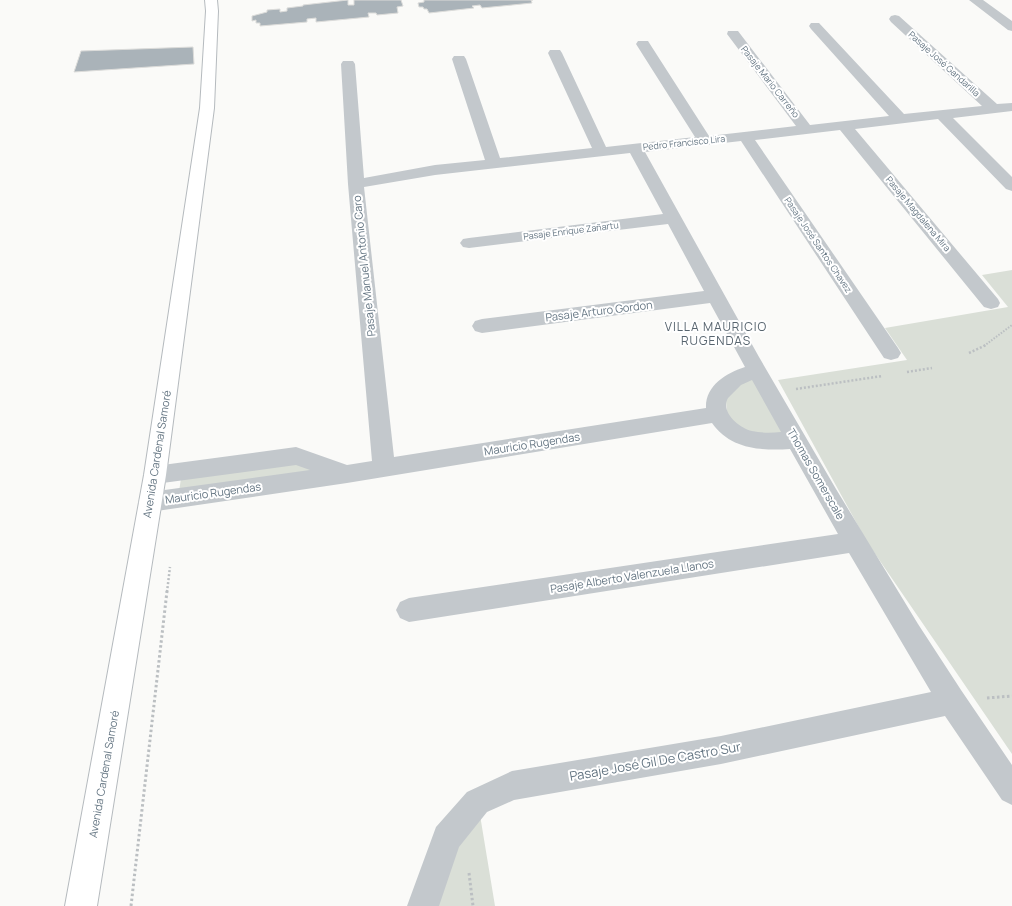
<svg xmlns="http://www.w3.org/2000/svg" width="1012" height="906" font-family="Manrope,sans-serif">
<rect width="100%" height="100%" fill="#fafaf8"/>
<path fill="#dadfd7" d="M1012,270V754L867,542L778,380L907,360L885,328L1008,307L982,275Z
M758,371L796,440L728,427L725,387Z
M296,456L347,474L178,498L182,472Z
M480,815L495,906H432L445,863Z"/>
<path fill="#aab3b9" stroke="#dcdcda" d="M348,0V5H354V0H401L403,6L397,7L398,13L377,15L376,13H368L369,17L316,22V18L307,19V22L260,26V23H256V20L252,21V16L267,12V10L280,9V12L287,11V8L303,6V5Z
M424,0H533H531L532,3L482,8L480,5L472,6L474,8L429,13L427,9H424L423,7H419L418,3L424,2Z
M193,47L194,64L74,72L81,51Z"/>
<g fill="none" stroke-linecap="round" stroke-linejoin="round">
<defs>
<path id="major" d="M205,0H217L218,11L214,108L166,475L97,906H65L144,475L200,108L206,11Z"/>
</defs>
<use href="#major" stroke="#b5babe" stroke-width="2"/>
<path stroke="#bbbfc2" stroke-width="2" stroke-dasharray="1.5 1.5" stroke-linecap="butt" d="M984,346L1012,325"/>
<path stroke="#bbbfc2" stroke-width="2.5" stroke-dasharray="2 2" stroke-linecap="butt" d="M969,353L986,345
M907,372L932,368
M796,389L882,376
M167,592L170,567"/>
<path stroke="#bbbfc2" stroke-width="3" stroke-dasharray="2.5 2.5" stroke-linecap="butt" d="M987,698L1012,696
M469,873L473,906
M131,906L167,591"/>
<path fill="#c3c8cc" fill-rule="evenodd" d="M969,0H983L1012,21V31L1008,30Z
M895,15L899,16L997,104L1012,103V111L953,118L1012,177V191L1006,189L938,119L855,129L998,299L1000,303L998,307L991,309L984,307L840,130L755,140L898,348L901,353L898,358L891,360L884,358L741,141L645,152L759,357L836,489L918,624L961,690L1012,765V805L1002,800L945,716L721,764L514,800L487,812L459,847L439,906H407L436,827L467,792L512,771L721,736L931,692L849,553L409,622L400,618L396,610L400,602L409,598L838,534L790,449C761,451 730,449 712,423L347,483L150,512L142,509L138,502L142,495L150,492L310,470L296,465L155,484L147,481L144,475L147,469L155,466L296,447L347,465L372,461L348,184L341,64L343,61H353L355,64L364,178L435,165L485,160L452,59L454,56H464L466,59L500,158L592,148L548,53L550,50H560L562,53L606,147L695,137L636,44L638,41H648L709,136L796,126L727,34L728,31H738L810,125L889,116L811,29L809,26L811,23H819L904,114L982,106L891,22L889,19L891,16ZM630,153L663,214L469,238L463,239L460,243L463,247L469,248L668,224L704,291L482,319L475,321L472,326L475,331L482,333L710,303L745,367C726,373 705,386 706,408L394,457L364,187L435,175ZM752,380L781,432C771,433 761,433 752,431C739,428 720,412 728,398L741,385Z"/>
<use href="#major" fill="#fff" fill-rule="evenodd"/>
</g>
<g text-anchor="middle" stroke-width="4" stroke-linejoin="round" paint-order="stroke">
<g font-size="9" fill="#657683" stroke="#fff">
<text transform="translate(944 64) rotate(42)" y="3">Pasaje José Gandarilla</text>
<text transform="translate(770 82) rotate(52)" y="3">Pasaje Mario Carreño</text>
<text transform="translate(684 143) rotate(-6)" y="3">Pedro Francisco Lira</text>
<text transform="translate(918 214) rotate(50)" y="3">Pasaje Magdalena Mira</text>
<text transform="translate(571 231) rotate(-7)" y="3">Pasaje Enrique Zañartu</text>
<text transform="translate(818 245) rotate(56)" y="3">Pasaje José Santos Chavez</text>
</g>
<g font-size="11" fill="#657683" stroke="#fff">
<text transform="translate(364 266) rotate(-96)" y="4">Pasaje Manuel Antonio Caro</text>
<text transform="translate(599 311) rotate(-7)" y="4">Pasaje Arturo Gordon</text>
<text transform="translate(532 444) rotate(-9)" y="4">Mauricio Rugendas</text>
<text transform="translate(157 454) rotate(-81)" y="4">Avenida Cardenal Samoré</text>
<text transform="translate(816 474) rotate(60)" y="4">Thomas Somerscale</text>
<text transform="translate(213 493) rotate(-8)" y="4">Mauricio Rugendas</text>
<text transform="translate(632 576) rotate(-9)" y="4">Pasaje Alberto Valenzuela Llanos</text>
<text transform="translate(104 774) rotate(-80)" y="4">Avenida Cardenal Samoré</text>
</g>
<g font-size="12" letter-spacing="1" fill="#57646e" stroke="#fff">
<text x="716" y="331">VILLA MAURICIO<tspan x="716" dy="14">RUGENDAS</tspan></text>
</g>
<g font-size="13" fill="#657683" stroke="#fff">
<text transform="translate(655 761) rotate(-10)" y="5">Pasaje José Gil De Castro Sur</text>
</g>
</g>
</svg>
